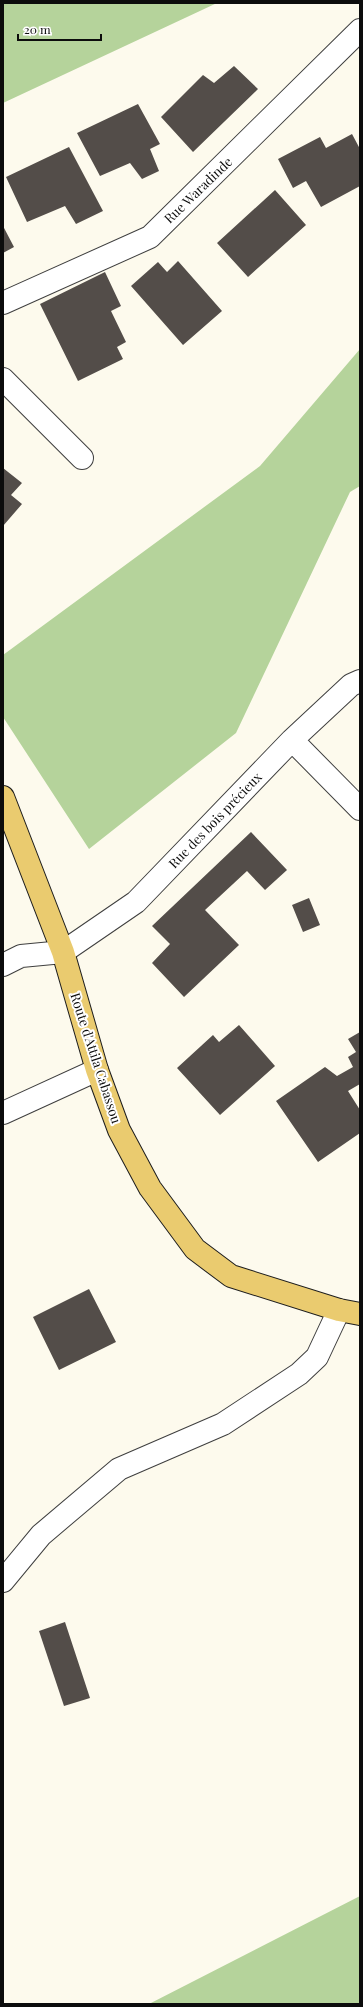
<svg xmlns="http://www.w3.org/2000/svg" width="363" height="2007" font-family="'Playfair Display',serif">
<rect width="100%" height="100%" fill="#fdfaed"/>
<path fill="#b5d39b" d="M3,3H217L3,103Z
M360,349V486L350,492L236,733L89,849L3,717V655L260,466Z
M360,1896V2004H149Z"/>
<path fill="#534d49" d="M234,66L258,89L193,152L161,117L203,75L214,83Z
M138,104L160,144L150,149L159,171L142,179L130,163L100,176L77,133Z
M352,134L360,149V186L321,207L306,181L293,188L278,159L320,137L326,148Z
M69,147L103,211L76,224L65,206L27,222L6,177Z
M275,190L306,225L248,277L217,243Z
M3,226L14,247L3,253Z
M178,261L222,311L183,345L131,286L158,262L167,272Z
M105,272L121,306L111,311L126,342L117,347L123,359L78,381L40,304Z
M3,468L22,483L11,495L22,504L3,526Z
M251,832L287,870L265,890L247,871L205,910L239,945L184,997L152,963L170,944L152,926Z
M309,898L320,925L303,932L292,905Z
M239,1025L275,1066L220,1115L177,1068L213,1035L219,1042Z
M360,1032V1084L348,1091L360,1110V1133L318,1162L276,1101L325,1067L337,1076L353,1067L348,1057L356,1052L348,1039Z
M89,1289L116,1342L59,1370L33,1317Z
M65,1622L90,1698L64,1706L39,1631Z"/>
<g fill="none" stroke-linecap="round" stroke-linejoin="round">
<defs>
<path id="minor" d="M3,303L150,237L360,30
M3,379L82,458
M292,740L360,809
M3,965L21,956L63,952L136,902L292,740L351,685L360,681
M3,1113L97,1070
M3,1581L41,1535L119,1469L223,1424L299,1374L317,1357L339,1310"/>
<path id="major" d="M3,797L63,952L97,1070L119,1130L150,1188L195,1249L231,1276L339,1310L360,1314"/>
</defs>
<use href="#minor" stroke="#3f3f3f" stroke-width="24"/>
<use href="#major" stroke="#1d1d1d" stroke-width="24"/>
<use href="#minor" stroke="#fff" stroke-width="22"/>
<use href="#major" stroke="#eacb6f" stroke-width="22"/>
</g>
<g text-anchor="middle" stroke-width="4" stroke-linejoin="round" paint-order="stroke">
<g font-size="13" fill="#0c0c0c" stroke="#fff">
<text transform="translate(198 190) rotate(-44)" y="5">Rue Waradinde</text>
<text transform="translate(215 820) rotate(-46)" y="5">Rue des bois précieux</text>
<text transform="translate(96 1058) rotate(72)" y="5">Route d'Attila Cabassou</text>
</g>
</g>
<rect width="363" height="2007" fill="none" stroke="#0c0c0c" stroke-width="8"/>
<path d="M18 34v6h83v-6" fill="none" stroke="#0c0c0c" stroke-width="2"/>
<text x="24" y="34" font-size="12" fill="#0c0c0c" stroke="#ffffff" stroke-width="3" paint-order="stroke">20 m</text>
</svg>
